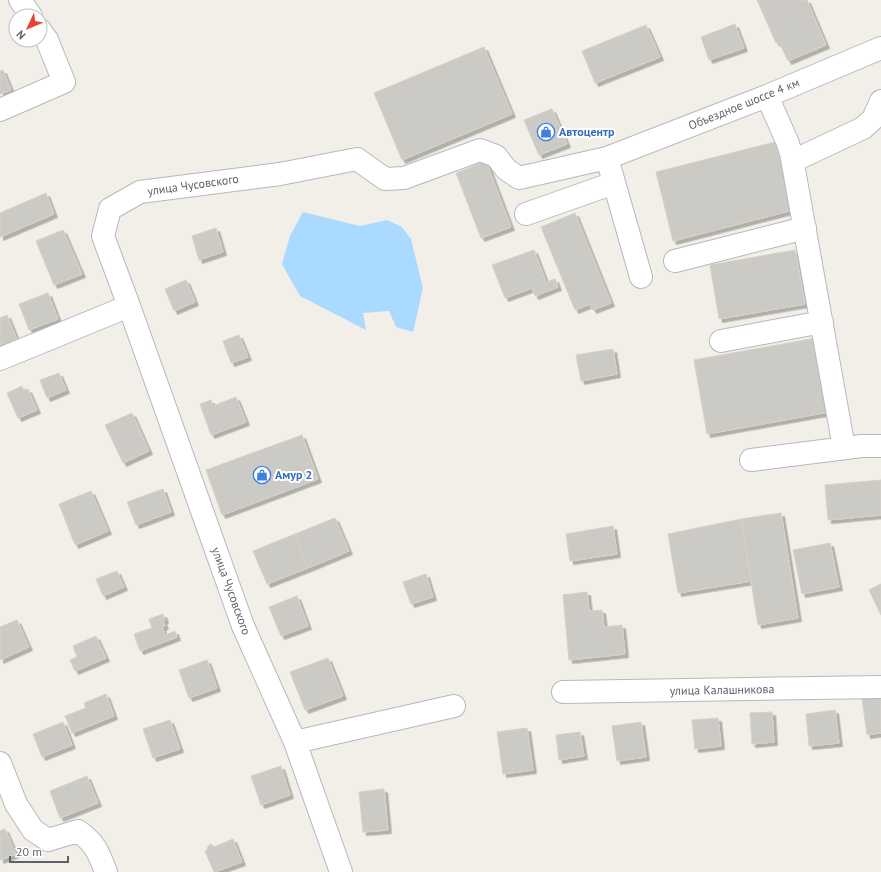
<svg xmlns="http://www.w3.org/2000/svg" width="881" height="872" font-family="'PT Sans',sans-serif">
<defs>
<filter id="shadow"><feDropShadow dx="3.5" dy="3.5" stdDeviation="0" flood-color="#0004"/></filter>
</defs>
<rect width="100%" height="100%" fill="#f1efe8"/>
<path fill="#aadaff" d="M303,212L360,226L387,220L402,227L411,239L423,288L413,332L396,327L389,311L363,313L366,330L300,296L282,264L290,236Z"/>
<path fill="#cccac5" stroke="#d6d1c6" filter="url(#shadow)" d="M757,0H807L826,45L788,61L779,42L776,43Z
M735,24L744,48L709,60L701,37Z
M646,25L660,57L595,83L582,51Z
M484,47L512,114L402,160L374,93Z
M3,70L11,90L0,94V71Z
M552,109L567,144L539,155L524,120Z
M775,142L793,210L673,241L656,172Z
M486,161L511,227L481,238L456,173Z
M46,193L54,214L0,237V213Z
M575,213L611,303L593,310L590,304L575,310L541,227Z
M216,228L223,252L199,260L192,236Z
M63,230L82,274L54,285L36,241Z
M534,250L546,282L555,279L558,287L535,296L532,288L505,298L492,265Z
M795,250L805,304L719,319L710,265Z
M186,280L195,302L174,311L165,289Z
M48,293L58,319L29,330L19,304Z
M7,315L18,342L1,348L0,345V318Z
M239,335L248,357L231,363L223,341Z
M816,338L829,412L707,434L694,360Z
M613,349L617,374L581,381L576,355Z
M59,373L66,390L47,398L40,380Z
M22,386L24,391L28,389L37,410L18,418L7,393Z
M236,397L246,422L211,435L200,404L211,400L213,406Z
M132,413L149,451L123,463L105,425Z
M302,435L318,479L222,515L206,470Z
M881,480V515L828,520L825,485Z
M163,489L171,512L136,525L127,502Z
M91,491L108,531L75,545L59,504Z
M781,513L798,618L758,625L741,519Z
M335,518L349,551L308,568L295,534Z
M741,519L751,581L678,593L668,534Z
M613,526L617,554L570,561L566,534Z
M295,534L308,568L267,584L253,551Z
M830,543L839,587L802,594L793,550Z
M117,571L124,587L103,596L96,579Z
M426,574L433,597L411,604L403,582Z
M881,584V615L869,590Z
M587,592L589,611L602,610L604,627L622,625L625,654L569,660L563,595Z
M297,596L308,626L281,636L269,607Z
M163,614L165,620L163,621L165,626L162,627L165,635L175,631L177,637L140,651L134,634L152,628L149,619Z
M17,620L29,647L0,660V627Z
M96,636L106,658L75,671L70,660L77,657L73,646Z
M328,658L343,696L305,710L290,672Z
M207,660L217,688L189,698L179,670Z
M106,694L114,716L72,733L65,716L86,708L84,703Z
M881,696V733L867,735L862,699Z
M835,710L839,743L809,746L806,714Z
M772,712L774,742L752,744L750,713Z
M718,718L721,746L695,749L692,720Z
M170,720L180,749L153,758L143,729Z
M63,722L72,745L42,757L33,734Z
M641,722L646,757L617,761L612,726Z
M527,728L533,770L503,774L497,732Z
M580,732L584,756L559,760L556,735Z
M281,766L290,795L261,805L251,776Z
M87,776L98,803L60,818L50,791Z
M384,789L388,830L363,832L359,792Z
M5,829L16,854L0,860V831Z
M233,839L242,862L214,872L205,851L207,850L208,846L211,844L214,847Z"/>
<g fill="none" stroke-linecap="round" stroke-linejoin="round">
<defs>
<path id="minor" d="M20,0L31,16
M767,96L787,141L791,153L844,448
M0,110L64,82L47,40L40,30
M607,158L641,277
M793,161L863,128L873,119L881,101
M526,214L614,183
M675,261L805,228
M129,306L103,236L110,209L140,192L280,174L357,159L385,179L404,178L480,150L496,156L506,169L519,178L607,158L767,96L881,48
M721,341L822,322
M0,359L129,306L243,626L295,742L341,872
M751,460L862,446H881
M563,692L881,687
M295,742L454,706
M0,763L16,804L33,830L48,840L78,831C96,844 98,852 106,872"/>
</defs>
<use href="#minor" stroke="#b5b8bc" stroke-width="24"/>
<use href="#minor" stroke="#fff" stroke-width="22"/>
</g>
<defs>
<symbol id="shop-ring" viewBox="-11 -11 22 22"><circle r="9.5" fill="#fff" stroke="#3f7fe0" stroke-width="1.5"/><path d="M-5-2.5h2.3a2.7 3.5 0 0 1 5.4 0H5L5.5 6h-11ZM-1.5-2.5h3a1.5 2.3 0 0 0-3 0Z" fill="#3f7fe0"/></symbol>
</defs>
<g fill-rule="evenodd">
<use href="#shop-ring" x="536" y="122" width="20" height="20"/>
<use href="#shop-ring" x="252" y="465" width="20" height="20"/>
</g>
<g text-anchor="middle" stroke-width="4" stroke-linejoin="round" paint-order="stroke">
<g font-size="12" fill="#5f6368" stroke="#fff">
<text transform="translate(744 104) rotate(-22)" y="4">Объездное шоссе 4 км</text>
<text transform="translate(193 185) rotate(-8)" y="4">улица Чусовского</text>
<text transform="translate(231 591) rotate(70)" y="4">улица Чусовского</text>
<text transform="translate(722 690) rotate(-1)" y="4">улица Калашникова</text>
</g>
<g font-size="12" font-weight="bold" fill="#366cbe" stroke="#fff" text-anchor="start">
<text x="559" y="136">Автоцентр</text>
<text x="275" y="479">Амур 2</text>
</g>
</g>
<g transform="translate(28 28) rotate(226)"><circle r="19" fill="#ffffff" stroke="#bfc1c3"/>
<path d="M0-3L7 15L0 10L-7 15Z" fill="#ea4335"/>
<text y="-6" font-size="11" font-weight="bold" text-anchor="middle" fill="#5f6368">N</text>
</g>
<path d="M10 856v6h58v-6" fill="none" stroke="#5f6368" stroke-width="2"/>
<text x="16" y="856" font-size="12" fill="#5f6368" stroke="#ffffff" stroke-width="3" paint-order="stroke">20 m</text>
</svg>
